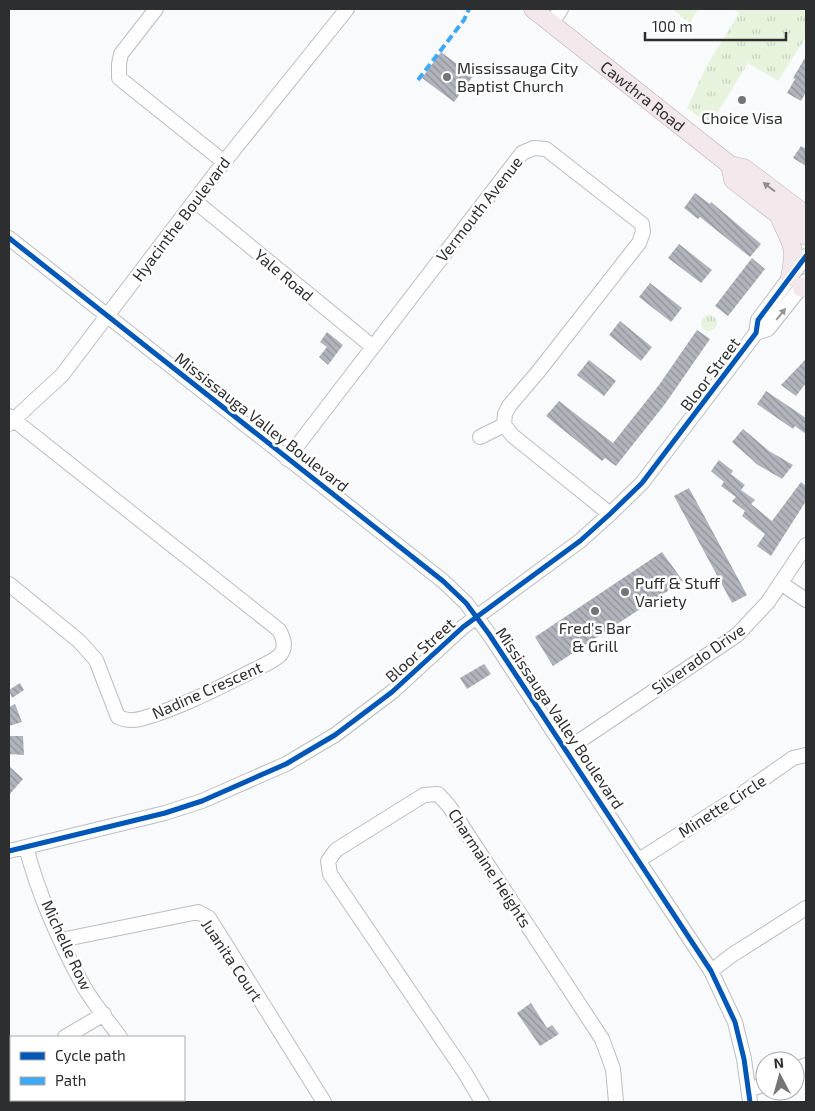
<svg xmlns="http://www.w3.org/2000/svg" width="815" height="1111" font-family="'Exo 2',sans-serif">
<defs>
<pattern id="park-tufts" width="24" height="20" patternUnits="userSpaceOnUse" patternTransform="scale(1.25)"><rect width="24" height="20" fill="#e8f3de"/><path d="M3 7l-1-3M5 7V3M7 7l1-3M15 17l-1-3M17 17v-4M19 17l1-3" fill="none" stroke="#c7d1bf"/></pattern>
<pattern id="building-back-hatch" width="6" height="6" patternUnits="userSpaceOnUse" patternTransform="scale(1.25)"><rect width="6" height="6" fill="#b1b4bc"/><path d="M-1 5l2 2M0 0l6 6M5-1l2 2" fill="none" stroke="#909399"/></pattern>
</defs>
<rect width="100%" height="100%" fill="#f9fafc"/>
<path fill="url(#park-tufts)" d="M672,9H698L690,23Z
M733,9H806V37L778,81L748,63L710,125L687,108L706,67L739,13Z
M701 323a8 8 0 1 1 16 0a8 8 0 1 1-16 0Z"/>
<path fill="url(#building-back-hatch)" d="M441,52L473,76L454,102L422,78Z
M806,56V92L801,101L787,93L795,79L793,78Z
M801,146L806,149V166L793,158Z
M695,193L710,204L711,202L761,244L750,257L700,217L698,219L684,208Z
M679,244L712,270L701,283L668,258Z
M752,258L765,269L728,316L715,306Z
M650,283L682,308L671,322L639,297Z
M620,321L652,347L641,361L609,335Z
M697,330L710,339L665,404L616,466L605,458L602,461L546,416L559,401L613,443L659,385Z
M327,332L343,345L328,365L319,357L327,347L320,342Z
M806,359V383L796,396L781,385Z
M589,360L616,381L604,396L577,375Z
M766,391L806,418V434L795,426L793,429L757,404Z
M743,429L769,451L793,465L782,479L758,465L732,442Z
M719,460L733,471L731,474L745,485L741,490L755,500L751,504L772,521L801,482L806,486V501L771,556L757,546L765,534L742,516L745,511L732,501L736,497L721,486L724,482L711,471Z
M689,488L747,595L732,603L674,496Z
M662,552L683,581L553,666L535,637Z
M484,664L491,674L467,689L460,678Z
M20,683L24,690L12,698L9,690Z
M15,704L22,722L9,726V707Z
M9,736H23L24,755L9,754Z
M9,766L23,779L9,795Z
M531,1003L547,1028L552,1025L559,1034L540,1046L517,1013Z"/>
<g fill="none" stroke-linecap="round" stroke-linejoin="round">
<defs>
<path id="minor" d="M156,9L121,54L119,64V78L224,162
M551,24L561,9
M196,202L373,347
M9,238L443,581L466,603L489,634L711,971L735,1022L744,1059L750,1102
M756,333L768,329L806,281
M9,416L279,630C283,637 287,647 280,655C274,661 262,666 254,670C218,688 182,707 144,718C134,721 127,721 118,717L96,660L79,641L9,584
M9,424L62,375L224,162L347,9
M480,437L504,425
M287,459L522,153L534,148L546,149L642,224L643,232L639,243L538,372L509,406L505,414L504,425L513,436L610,514
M782,584L806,600
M566,750L737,635L768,602L806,545
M26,847C38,893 61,945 84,987C94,1004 108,1021 120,1037
M9,851L165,813L202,801L286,764L335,735L392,692L463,627L580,541L610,514L642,483L756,333L758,320L806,256
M639,860L733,800L793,758L806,755
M61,940L198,912L209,918L324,1102
M711,971L732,955L806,908
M65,1037L104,1014
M9,1065L11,1064
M795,1070L806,1065
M749,1090L765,1084
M163,1100L165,1102
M482,1102L465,1073L330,874L328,861L336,850L424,795L438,794L449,806L602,1039L613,1069L616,1102"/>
<g id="major">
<path id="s1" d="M533,9L730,165L744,168L806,215"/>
<path d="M730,165L733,180L806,236"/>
<path d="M781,221C793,247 796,247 790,277"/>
<path d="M802,288L806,286"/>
</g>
</defs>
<use href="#minor" stroke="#bcbdbe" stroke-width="16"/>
<use href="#major" stroke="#bfaeb3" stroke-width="19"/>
<use href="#minor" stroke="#fefeff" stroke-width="14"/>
<use href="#major" stroke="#f2e8eb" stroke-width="18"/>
<path stroke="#3fa9f5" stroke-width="4" stroke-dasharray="8 4" stroke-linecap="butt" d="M418,80L464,20L469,9"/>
<defs>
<path id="cycleway" d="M9,238L443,581L466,603L489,634L711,971L735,1022L744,1059L750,1102
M9,851L165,813L202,801L286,764L335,735L392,692L463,627L580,541L610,514L642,483L756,333L758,320L806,256"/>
</defs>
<use href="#cycleway" stroke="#fff" stroke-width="8"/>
<use href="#cycleway" stroke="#0057b8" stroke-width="5"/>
</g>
<defs><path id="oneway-solid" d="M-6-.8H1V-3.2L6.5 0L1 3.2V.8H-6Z" transform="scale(1.25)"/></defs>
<use fill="#908b8d" href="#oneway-solid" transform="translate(769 187) rotate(-143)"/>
<use fill="#969697" href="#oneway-solid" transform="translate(781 314) rotate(-51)"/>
<g fill="#747577" stroke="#fff" stroke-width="2">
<circle cx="447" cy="77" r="5"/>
<circle cx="742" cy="100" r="5"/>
<circle cx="625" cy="592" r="5"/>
<circle cx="595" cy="611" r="5"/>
</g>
<g text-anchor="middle" stroke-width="5" stroke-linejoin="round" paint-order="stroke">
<g font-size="16" fill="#2d2e2f" stroke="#fff" text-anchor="start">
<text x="457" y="74">Mississauga City<tspan x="457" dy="18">Baptist Church</tspan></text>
<text x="742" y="124" text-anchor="middle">Choice Visa</text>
<text x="635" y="589">Puff &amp; Stuff<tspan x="635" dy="18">Variety</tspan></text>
<text x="595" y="634" text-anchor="middle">Fred's Bar<tspan x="595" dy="18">&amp; Grill</tspan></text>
</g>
<g font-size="16" fill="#2d2e2f" stroke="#fff">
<text dy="6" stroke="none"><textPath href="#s1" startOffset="140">Cawthra Road</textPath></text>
<text transform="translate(479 209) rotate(-52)" y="6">Vermouth Avenue</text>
<text transform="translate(181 219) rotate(-53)" y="6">Hyacinthe Boulevard</text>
<text transform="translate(284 275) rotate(40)" y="6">Yale Road</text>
<text transform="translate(710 374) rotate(-53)" y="6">Bloor Street</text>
<text transform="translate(262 422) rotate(38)" y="6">Mississauga Valley Boulevard</text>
<text transform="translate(420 650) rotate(-42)" y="6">Bloor Street</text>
<text transform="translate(698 659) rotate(-35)" y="6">Silverado Drive</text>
<text transform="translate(207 690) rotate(-24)" y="6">Nadine Crescent</text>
<text transform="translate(560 718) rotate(56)" y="6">Mississauga Valley Boulevard</text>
<text transform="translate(722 806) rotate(-33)" y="6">Minette Circle</text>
<text transform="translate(490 868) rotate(57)" y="6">Charmaine Heights</text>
<text transform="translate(67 945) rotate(65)" y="6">Michelle Row</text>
<text transform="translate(232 960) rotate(56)" y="6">Juanita Court</text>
</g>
</g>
<rect width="815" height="1111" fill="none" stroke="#2d2e2f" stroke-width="20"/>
<rect x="10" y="1036" width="175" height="65" fill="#ffffff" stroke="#ababac"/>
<rect x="20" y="1052" width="25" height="8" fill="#0057b8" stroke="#ababac"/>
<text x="55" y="1061" font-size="15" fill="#2d2e2f">Cycle path</text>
<rect x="20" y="1077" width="25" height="8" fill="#3fa9f5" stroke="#ababac"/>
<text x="55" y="1086" font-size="15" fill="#2d2e2f">Path</text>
<g transform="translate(780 1076) rotate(354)"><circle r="24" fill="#ffffff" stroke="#ababac"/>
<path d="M0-4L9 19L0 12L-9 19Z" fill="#747577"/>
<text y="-8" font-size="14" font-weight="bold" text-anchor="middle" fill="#2d2e2f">N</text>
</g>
<path d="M645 32v8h141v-8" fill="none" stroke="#2d2e2f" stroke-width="2.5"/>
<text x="652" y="32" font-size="15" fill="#2d2e2f" stroke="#ffffff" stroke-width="4" paint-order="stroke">100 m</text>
</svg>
